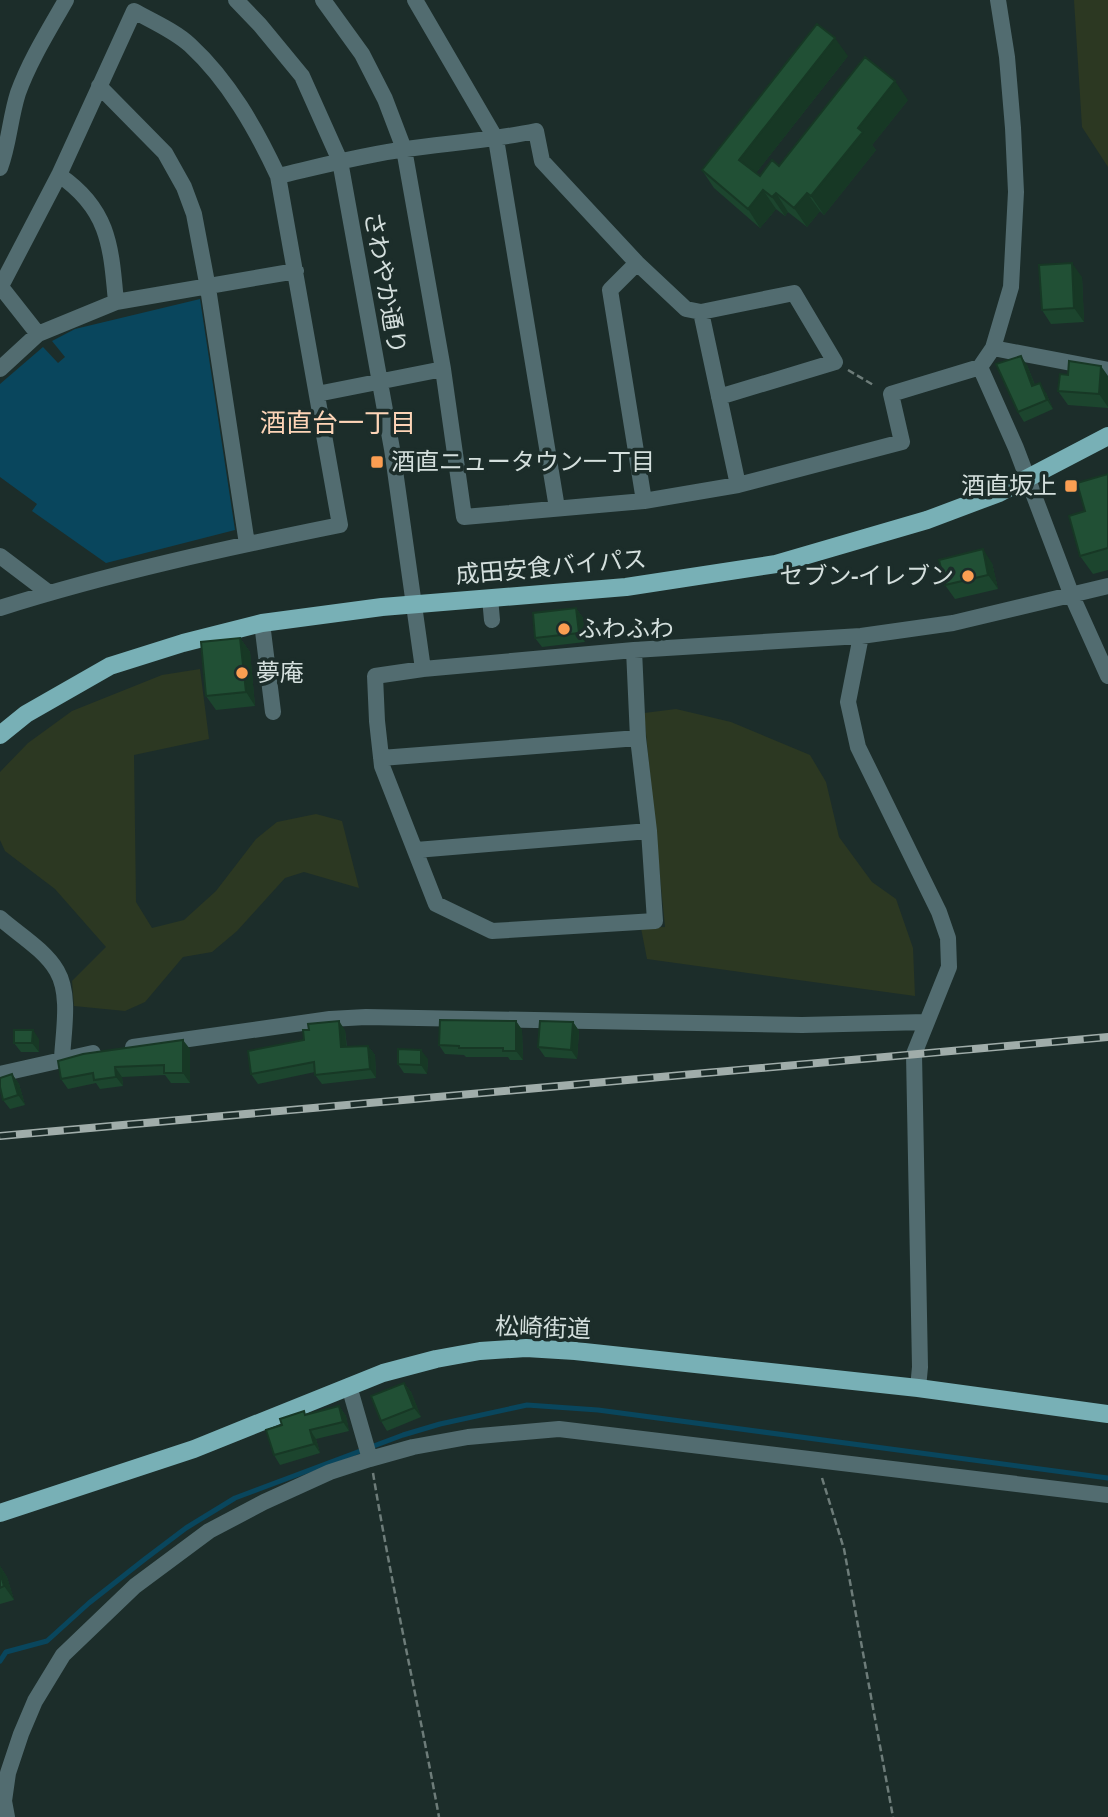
<svg xmlns="http://www.w3.org/2000/svg" width="1108" height="1817" font-family="'Archivo Narrow','Noto Sans JP',sans-serif">
<rect width="100%" height="100%" fill="#1c2d2a"/>
<path fill="#2c3822" d="M1074,0H1108V167L1082,127Z
M200,669L209,739L134,755L136,902L152,928L184,920L216,891L256,839L277,822L316,814L342,821L359,888L304,872L285,878L237,931L212,952L183,957L145,1002L125,1011L74,1006L72,981L106,947L55,889L5,851L0,840V772L28,743L72,711L162,675Z
M676,709L731,722L810,755L826,782L839,837L872,882L896,899L913,948L915,996L647,959L641,928L665,927L644,713Z"/>
<path fill="#09465d" d="M200,299L235,530L106,563L32,511L37,504L0,477V384L43,347L58,363L65,357L52,341L75,329Z"/>
<g fill="none" stroke-linecap="round" stroke-linejoin="round">
<path stroke="#09465d" stroke-width="5" d="M0,1661L6,1652L47,1641L89,1603L145,1559L186,1528L235,1498L403,1435L440,1424L527,1405L598,1410L1108,1478"/>
<path stroke="#6d7c79" stroke-width="2.5" stroke-dasharray="7 3.5" stroke-linecap="butt" d="M848,370L875,386
M373,1473C392,1588 418,1702 439,1817
M822,1478L844,1549L893,1817"/>
<path stroke="#526c70" stroke-width="16" d="M236,0L260,25L302,76L340,161L392,449L423,669
M323,0L362,54L385,99L404,149L443,369L464,517L644,501L738,485L902,442L891,394L980,367L993,348L1011,287L1016,192L1013,128L1007,57L998,0
M415,0L496,139L557,508
M99,86L165,153L184,187L194,214L208,288L247,544
M0,168C9,144 10,118 18,93C30,60 49,30 66,0
M59,175C109,209 111,246 116,302
M278,176C321,166 363,155 406,149C450,143 493,140 536,131L542,161L637,263L686,309L701,312L794,293L835,362L719,397
M637,263L610,290L644,501
M1,287L38,334
M0,288L59,175L134,11C152,21 175,31 190,45C229,81 256,129 278,176L340,525C226,548 111,573 0,608
M701,312L738,485
M993,348L1108,370
M980,367L1016,448L1072,596L1108,676
M0,369L38,334L116,302L296,271
M317,394L443,369
M0,556L49,593
M490,598L492,620
M262,623L273,712
M861,636L848,702L858,747L939,912L948,938L949,967L914,1054L920,1367L918,1388
M634,650L638,738L649,831L655,921L492,931L436,904L382,766L377,721L375,676L423,669Z
M634,650L861,636L953,623L1108,586
M381,758L638,738
M416,850L649,831
M0,918C18,934 45,950 57,971C71,995 63,1033 62,1059
M133,1047L330,1019L366,1017L802,1025L926,1022
M0,1074L93,1053
M349,1386L370,1459
M7,1817L4,1801L8,1773L21,1734L35,1701L63,1655L135,1586L209,1531L264,1502L330,1472L370,1459L413,1447L468,1437L559,1429L1108,1495"/>
<path stroke="#78b0b6" stroke-width="18" d="M0,735L26,714L110,666L183,643L262,623L382,607L626,587L776,564L927,520L999,493L1108,436
M0,1513L194,1449L383,1373L436,1359L480,1351L526,1348L575,1351L918,1388L1108,1414"/>
<defs>
<path id="rail" d="M0,1136L1108,1037"/>
</defs>
<use href="#rail" stroke="#a0adaa" stroke-width="8"/>
<use href="#rail" stroke="#1c2d2a" stroke-width="5" stroke-dasharray="16" stroke-linecap="butt"/>
</g>
<path fill="#1c452e" d="M848,56L756,173L760,176L908,100L872,145L876,150L824,215L820,211L807,227L788,212L785,216L776,209L760,228L714,188L702,170Z
M1082,277L1084,322L1051,324L1042,310Z
M1027,365L1035,385L1046,393L1053,409L1024,422L1018,412Z
M1108,376V408L1068,405L1058,391Z
M1108,474V570L1093,574L1080,556L1085,511Z
M992,563L998,589L955,599L945,585Z
M576,608L583,618L585,642L542,647L535,638Z
M240,638L250,652L255,706L216,710L206,696Z
M516,1021L522,1030L523,1060H510L508,1057H466L464,1055L445,1054L439,1045Z
M573,1022L579,1031L577,1059L545,1057L538,1047Z
M345,1030L347,1047L368,1046L375,1055L376,1078L322,1084L315,1075V1072L258,1084L251,1074L304,1040Z
M39,1039V1052H21L14,1043Z
M190,1049V1083H171L165,1075L122,1077L123,1086L100,1089L96,1083L68,1089L61,1079Z
M428,1059L427,1074L404,1073L398,1064Z
M12,1074L19,1084L25,1105L10,1109L3,1100Z
M404,1383L411,1392L421,1417L387,1431L381,1421Z
M339,1406L346,1416L349,1431L316,1439L320,1453L280,1465L274,1455L282,1425L306,1414Z
M0,1566L7,1577L14,1600L0,1604Z"/>
<path fill="#173825" d="M835,38L848,56L752,178L739,160Z
M895,81L908,100L872,145L876,150L824,215L811,196L858,128Z
M763,190L776,209L760,228L748,209Z
M776,193L788,212L785,216L772,197Z
M807,193L820,211L807,227L794,208Z
M1072,263L1082,277L1084,322L1074,308Z
M1021,356L1027,365L1039,396L1032,386Z
M1101,366L1108,376V407L1099,394Z
M1040,383L1046,393L1053,409L1047,400Z
M983,549L992,563L998,589L988,575Z
M576,608L583,618L585,642L579,633Z
M240,638L250,652L255,706L246,692Z
M339,1021L345,1030L347,1056L341,1047Z
M516,1021L522,1030L523,1060L516,1051Z
M573,1022L579,1031L577,1059L571,1050Z
M33,1030L39,1039V1052L32,1043Z
M183,1040L190,1049V1083L183,1073Z
M368,1046L375,1055L376,1078L370,1069Z
M421,1050L428,1059L427,1074L421,1065Z
M115,1067L122,1077L123,1086L116,1077Z
M12,1074L19,1084L25,1105L18,1095Z
M404,1383L411,1392L421,1417L414,1408Z
M339,1406L346,1416L349,1431L343,1422Z
M310,1430L316,1439L320,1453L314,1444Z
M0,1566L7,1577L14,1600L4,1586L0,1572Z"/>
<path fill="#215035" stroke="#173825" stroke-width="2" d="M817,24L835,38L739,160L760,176L772,160L779,166L865,57L895,81L858,128L863,132L811,196L807,193L794,208L776,193L772,197L763,190L748,209L702,170Z
M1072,263L1074,308L1042,310L1039,265Z
M1021,356L1032,386L1040,383L1047,400L1018,412L996,364Z
M1069,361L1101,366L1099,394L1058,391L1060,374L1068,375Z
M1108,474V548L1080,556L1069,516L1085,511L1077,483Z
M983,549L988,575L945,585L939,560Z
M576,608L579,633L535,638L533,613Z
M240,638L246,692L206,696L201,642Z
M440,1020L516,1021V1051H503V1048H459V1046L439,1045Z
M339,1021L341,1047L368,1046L370,1069L315,1075L314,1062L251,1074L248,1051L304,1040L303,1030H309L308,1024Z
M540,1021L573,1022L571,1050L538,1047Z
M14,1030H33L32,1043H14Z
M183,1040V1073H164V1065L115,1067L116,1077L94,1080L93,1073L61,1079L58,1061L83,1054Z
M398,1049L421,1050V1065L398,1064Z
M12,1074L18,1095L3,1100L0,1087V1078Z
M404,1383L414,1408L381,1421L371,1396Z
M339,1406L343,1422L310,1430L314,1444L274,1455L266,1430L282,1425L280,1419L304,1411L305,1415Z
M0,1572L4,1586L0,1588Z"/>
<g fill="#fb9e52" stroke="#1c2d2a" stroke-width="2.5">
<rect x="370" y="455" width="14" height="14" rx="3.5"/>
<rect x="1064" y="479" width="14" height="14" rx="3.5"/>
<circle cx="968" cy="576" r="7"/>
<circle cx="564" cy="629" r="7"/>
<circle cx="242" cy="673" r="7"/>
</g>
<g text-anchor="middle" stroke-width="7" stroke-linejoin="round" paint-order="stroke">
<g font-size="24" fill="#d4dfdd" stroke="#1c2d2a">
<text transform="translate(385 283) rotate(80)" y="8">さわやか通り</text>
<text transform="translate(551 567) rotate(-5)" y="8">成田安食バイパス</text>
<text transform="translate(543 1328) rotate(2)" y="8">松崎街道</text>
</g>
<g font-size="24" fill="#d4dfdd" stroke="#1c2d2a" text-anchor="start">
<text x="391" y="470">酒直ニュータウン一丁目</text>
<text x="1057" y="494" text-anchor="end">酒直坂上</text>
<text x="954" y="584" text-anchor="end">セブン-イレブン</text>
<text x="578" y="637">ふわふわ</text>
<text x="256" y="681">夢庵</text>
</g>
<g font-size="26" fill="#fdd4b7" stroke="#1c2d2a">
<text x="338" y="432">酒直台一丁目</text>
</g>
</g>
</svg>
